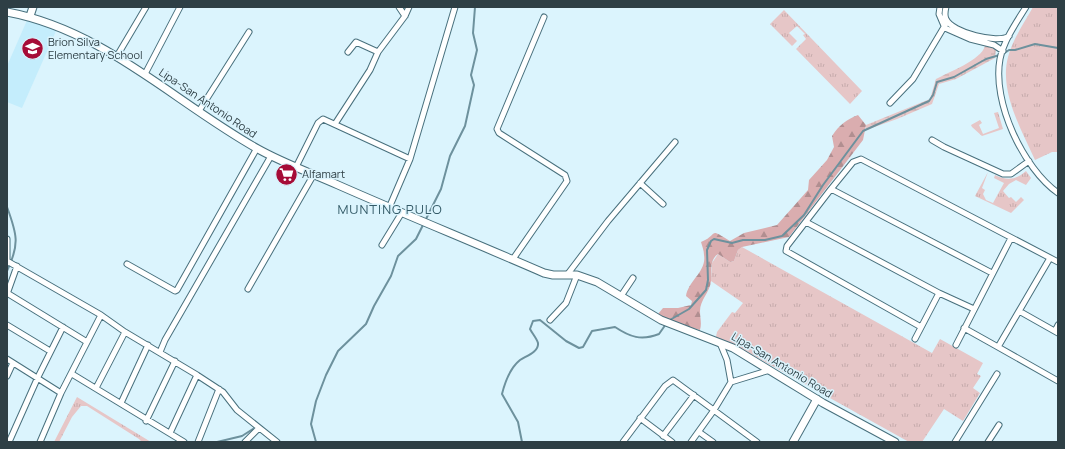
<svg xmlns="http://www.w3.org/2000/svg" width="1065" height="449" font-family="Manrope,sans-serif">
<defs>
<pattern id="grass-tufts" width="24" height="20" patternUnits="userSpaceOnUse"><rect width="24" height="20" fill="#e6c6c7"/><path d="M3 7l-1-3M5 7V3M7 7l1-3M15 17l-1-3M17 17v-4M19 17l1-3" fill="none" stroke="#c6abac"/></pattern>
<pattern id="forest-firs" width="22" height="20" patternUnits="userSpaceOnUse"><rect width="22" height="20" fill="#daadaf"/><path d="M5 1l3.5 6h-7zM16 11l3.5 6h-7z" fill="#b18e90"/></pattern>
<pattern id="wetland-marsh" width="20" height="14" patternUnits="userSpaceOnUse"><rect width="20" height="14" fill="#e6c6c7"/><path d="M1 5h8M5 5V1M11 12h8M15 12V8" fill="none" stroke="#c6abac"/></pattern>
</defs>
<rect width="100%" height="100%" fill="#dbf4fd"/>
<path fill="#c4edfc" d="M28,18L56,31L22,108L7,102V66Z"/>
<path fill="url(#grass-tufts)" d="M1033,7H1058V152H1052L1035,160C1021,129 999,91 1008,57C1013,39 1024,23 1033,7Z
M784,10L862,91L850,104L796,49L806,39L803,35L805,34L797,26L789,33L797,41L792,46L770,24Z
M998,112L1003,129L982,136L972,127L971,125L980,120L982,123L979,125L983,134L999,128L994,113Z
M1026,171L1031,178L1026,185L1016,180L1009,184L1003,191L1009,198L1011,197L1016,202L1021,197L1024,200L1011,213L975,196L988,172L982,188L985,190L983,194L986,200L993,203L1004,183L994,178L995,175C1007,181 1016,180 1026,171Z
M742,247L932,353L940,339L983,363L977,374L981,376L973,388L980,393L963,421L944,409L922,442H909L733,344L716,337L717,332L732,312L735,313L743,303L711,281L712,263L718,254L730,262L734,261L738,250Z
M77,397L151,442H142L139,439L87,406H81L72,417L59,442H54Z"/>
<path fill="url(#forest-firs)" d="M858,115L866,125L863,140L789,237L742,247L738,250L734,261L730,262L718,254C709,260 712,272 711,281C710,292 700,300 700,311C700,318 702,323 700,330L677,324L658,314L663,308H678L691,305L692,301L686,296C688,281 707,271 704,255C704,250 702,246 701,242C720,234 707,227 730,241L744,233L777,225L808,190L809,180L827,160L834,147L832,136C840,124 846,120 858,115Z"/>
<path fill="url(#wetland-marsh)" d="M985,46L996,49L995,58L956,79L939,84L932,104L897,119L866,130V125L930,99L936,79C949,72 981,60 985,46Z"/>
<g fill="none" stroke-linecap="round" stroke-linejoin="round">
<path stroke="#6d919d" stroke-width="2" d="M7,207C17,234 20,244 7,271
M668,321L689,309L706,290L708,280L707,250L711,241L714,239L732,243L743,240H765L782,236L804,215L823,185L863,131L929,101L933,95L937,82L954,77L986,59L1003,54L1009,50H1015L1035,44L1058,48
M217,442L242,436L256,427
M316,442L311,424L316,401L326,375L338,351L366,324L374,306L391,276L398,256L416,239L441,189L450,156L465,126L474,85L471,75L477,50L473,33L475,7
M522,442L518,422L502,394C505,382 510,368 520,360C526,356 539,352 538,343C537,339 532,333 530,329L533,321L540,320L566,341L579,348L583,347L592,331L615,327C630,337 641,341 659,334L666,324"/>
<defs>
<path id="street" d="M399,7L405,16
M940,7L939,14L945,28L970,39L994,45L1003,51
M946,7C945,11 944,15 946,19C952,33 998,44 1009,36
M1026,7C1016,23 1004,40 1000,59C992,102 1023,168 1058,193
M348,52L356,42L378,52
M117,56L146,7
M145,74L180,7
M890,103L913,79L947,22
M199,111L249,32
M335,124L370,70L378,52L405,16L409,7
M932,140L944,147L1003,174H1011L1029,161
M296,167L318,123L323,119L410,159
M640,183L663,204
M831,189L853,162L861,159L1058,262
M389,208L410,159L455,7
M806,222L939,293L915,339
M7,239V263
M382,245L401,214
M513,259L567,181L565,175L499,133L497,129L544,17
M7,261L101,315L125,332L197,375L223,392L237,410L277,442
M127,264L175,291L177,290L257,148
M567,275L608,221L675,142
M248,289L314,174
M7,293L87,342
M939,293L974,309
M7,294L17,266
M621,296L633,278
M1019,311L1058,333
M550,320L566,303L577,275
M7,325L50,351
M921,327L786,251L787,246L831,189L992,273
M964,328L998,347L1050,258
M1055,331L1058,325
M720,343L727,360L731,382
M956,345L1011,238
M998,347L1058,381
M160,352L165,340L271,156
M7,359L61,393
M72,374L184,442
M7,376L13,363
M96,388L125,332
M121,403L148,345
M640,418L672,442
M146,421L175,361
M699,432L713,442
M170,433L197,375
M663,436L694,395
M9,442L38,377L63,327
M40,442L61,393L101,315
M198,442L219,389
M245,442L259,428
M623,442L665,386L673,380L757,442
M691,442L714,410L731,382L770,370
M955,442L997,374
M988,442L999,425"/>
<path id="secondary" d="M7,12C104,30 174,102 258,149C283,163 311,173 338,185C406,215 475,243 544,273L553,275H577L597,282L661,320L733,348L823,403L895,442
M30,16L33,7
M793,442L817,399"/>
</defs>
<use href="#street" stroke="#48707d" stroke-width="7"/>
<use href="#secondary" stroke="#48707d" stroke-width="9"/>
<use href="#street" stroke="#fff" stroke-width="5"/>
<use href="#secondary" stroke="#fff" stroke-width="7"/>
</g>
<defs>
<symbol id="school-disc" viewBox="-11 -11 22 22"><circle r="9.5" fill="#a60c37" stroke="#dbf4fd"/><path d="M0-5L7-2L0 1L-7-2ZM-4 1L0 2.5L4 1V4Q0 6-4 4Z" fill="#fff"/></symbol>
<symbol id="supermarket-disc" viewBox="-11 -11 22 22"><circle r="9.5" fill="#a60c37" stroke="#dbf4fd"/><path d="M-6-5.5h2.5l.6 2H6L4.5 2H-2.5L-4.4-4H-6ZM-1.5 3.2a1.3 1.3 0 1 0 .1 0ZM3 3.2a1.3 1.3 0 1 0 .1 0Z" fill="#fff"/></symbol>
</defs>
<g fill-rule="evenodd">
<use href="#school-disc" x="20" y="36" width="25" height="25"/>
<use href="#supermarket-disc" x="274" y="162" width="25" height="25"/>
</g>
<g text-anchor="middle" stroke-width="3" stroke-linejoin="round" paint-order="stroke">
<g font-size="11" fill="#2e3f45" stroke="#dbf4fd" text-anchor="start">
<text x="48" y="46">Brion Silva<tspan x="48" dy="13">Elementary School</tspan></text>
<text x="302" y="178">Alfamart</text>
</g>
<g font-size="11" fill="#2e3f45" stroke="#dbf4fd">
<text transform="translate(208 103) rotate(34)" y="4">Lipa-San Antonio Road</text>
<text transform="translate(782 365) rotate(31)" y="4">Lipa-San Antonio Road</text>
</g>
<g font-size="13" letter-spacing="1" fill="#345b68" stroke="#dbf4fd">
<text x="390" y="214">MUNTING PULO</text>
</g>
</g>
<rect width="1065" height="449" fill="none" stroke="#2e3f45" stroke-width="16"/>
</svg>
